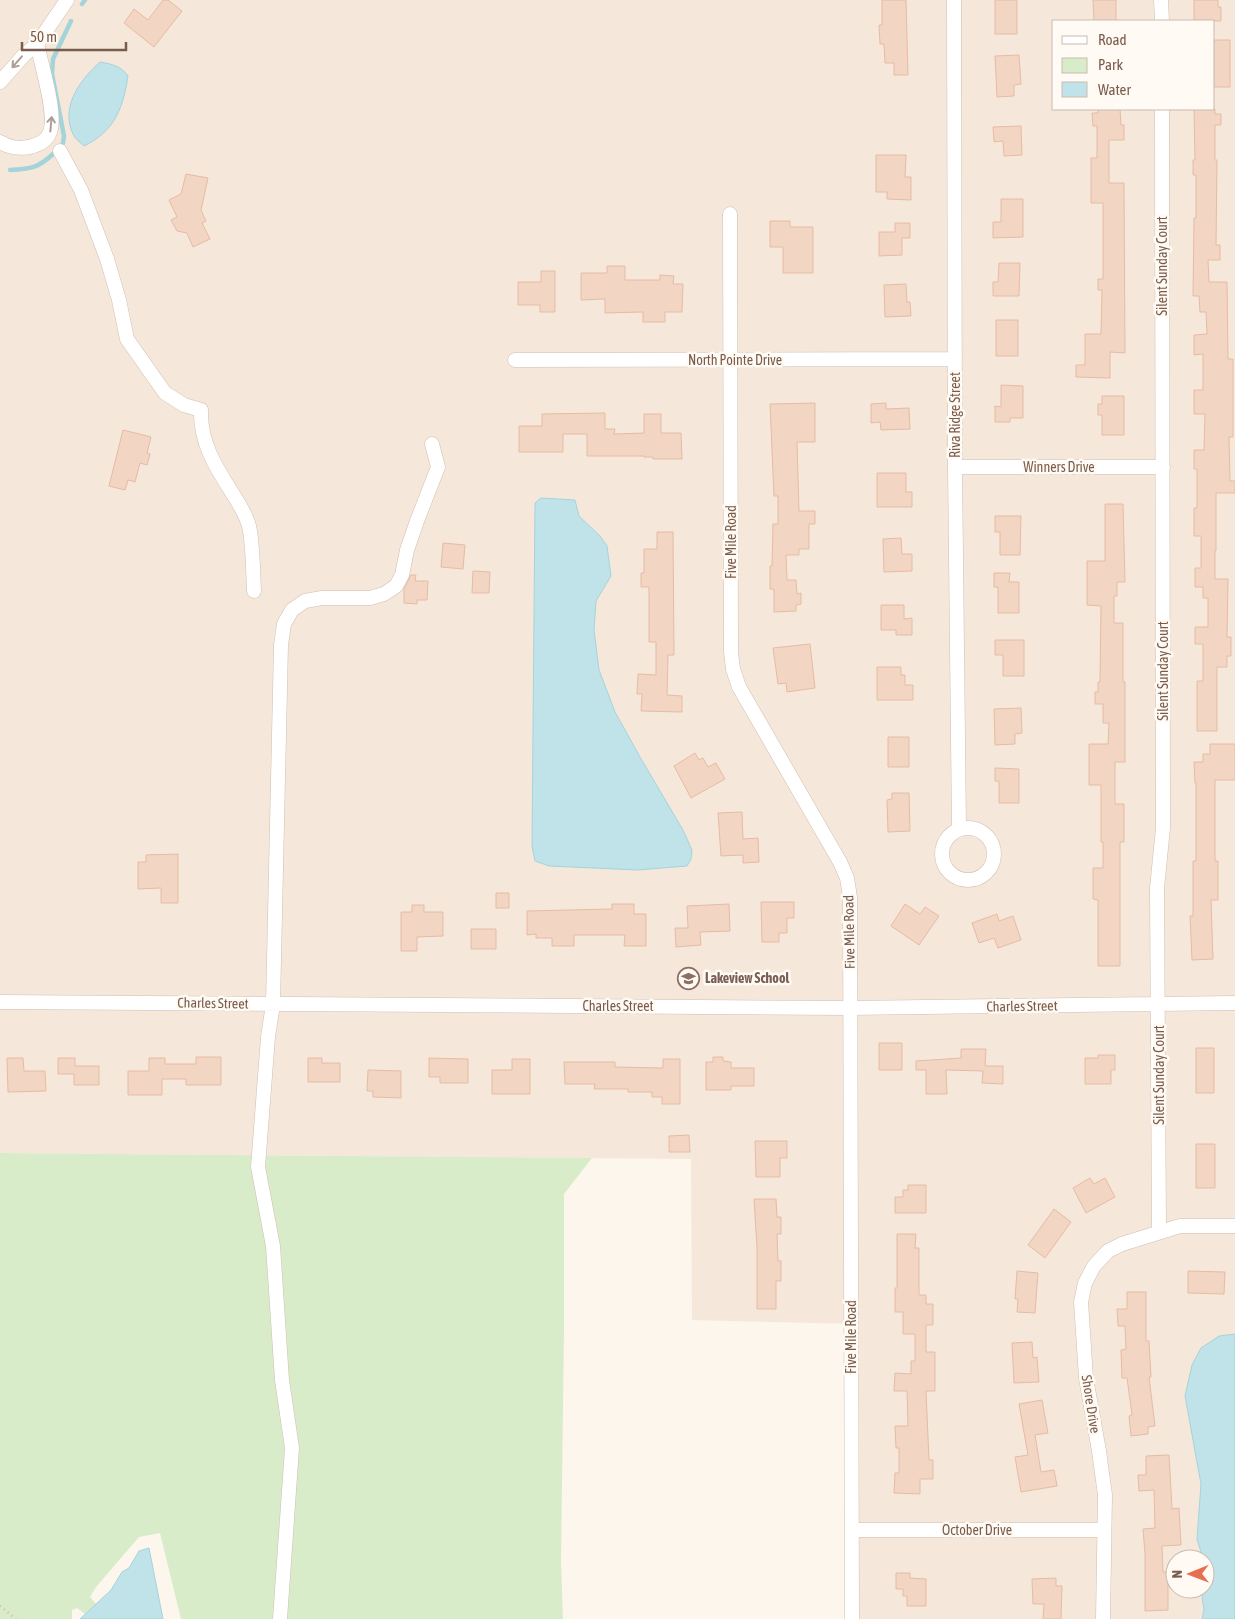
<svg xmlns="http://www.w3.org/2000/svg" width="1235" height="1619" font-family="'Asap Condensed',sans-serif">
<rect width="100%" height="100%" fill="#fdf6ec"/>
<path fill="#f5e8da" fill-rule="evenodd" d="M0,0H1235V1619H858L857,1324L692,1320L691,1159L0,1153ZM1054,21H1214V109H1054ZM1175,1559H1205V1589H1175Z"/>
<path fill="#d8ecc9" d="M0,1153L592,1158L564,1194V1328L561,1561L563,1619H181L160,1533L139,1537L96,1587L90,1597L96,1604L85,1614L77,1608L72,1610V1619H0Z"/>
<path fill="#bfe3e8" stroke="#a5d3da" d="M100,62C112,64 121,66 128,76C123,108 115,131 84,146C80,142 75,139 73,134C60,107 80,80 100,62Z
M541,498L575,500L579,516L600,536L607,546L611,576L596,601L594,630L599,670L615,712L640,757L683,830L692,850L691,859L687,866L638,870L549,866L535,861L532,846L535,503Z
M1235,1334V1619H1202L1204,1610L1201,1589H1205V1559H1199L1201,1552L1197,1539L1201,1484L1185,1396L1192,1365L1201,1348L1219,1336Z
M149,1548L163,1619H80L111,1590L122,1572L129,1568L139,1551Z"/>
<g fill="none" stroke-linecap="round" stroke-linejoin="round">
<path stroke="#a5d3da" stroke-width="4.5" d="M82,4L85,0
M63,143L64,136L52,74L53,59L71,21
M10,170C31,169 38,168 53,154"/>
</g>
<path fill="#f3d5c3" stroke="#e6bba3" d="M163,0H168L182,11L154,47L124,23L134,9L148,20Z
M882,0H906L908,75H894V63H885L884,44H880L879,25H882Z
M995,0H1017V34H995Z
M1093,0H1116V21H1094Z
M1194,0H1218V7H1221V21H1194Z
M1214,40H1230V87H1214Z
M1019,55L1021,84L1014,85V96L997,97L995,56Z
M1098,109H1120L1121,125H1124V140H1109V183H1124L1125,353L1110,352V378L1076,377V365H1085V334H1101L1102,290H1098V279H1103V203H1091V158H1097V126H1093L1092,113H1098Z
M1194,109H1215V114H1221V125H1215V160H1217L1216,245H1220V260H1208L1209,282H1227L1228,359H1233V437H1229L1230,481H1235V493H1216V551H1215V579H1228L1227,637H1231V656H1227V667H1217V731H1197V681H1203V644H1195V627H1208V598H1203V587H1195V568H1201V536H1194V508H1197V469H1194V450H1204L1205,414H1194V390H1203V354L1194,355V335L1207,334L1206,312H1200L1199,296H1193L1194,218H1196V175H1193V160H1195Z
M1021,126L1022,155L1004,156L1003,141L994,142L993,127Z
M876,155H906L905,177H911V200L887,199V192H876Z
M186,174L208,178L201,210L206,221L202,223L210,239L193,247L187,233L177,231L171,220L177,217L169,200L181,194Z
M1001,199H1023V237L993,238V222H1001Z
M770,221H790V227H813V273H783V247H770Z
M895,223H910V238H902V255L879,256V232H895Z
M999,263H1020L1019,296H993V282H998Z
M607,266H625V280H660V275L674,276L673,284H683L682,312H665V322H643V312L605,313V299L581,300V273H607Z
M541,271H555V312H540V305H518V282H541Z
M906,284L907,302H910L911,316L885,317L884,285Z
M996,320H1018V356H996Z
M1001,385L1023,386V418H1010V422H995V406L1001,407Z
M1102,396H1124V435H1102V415H1098V404H1102Z
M815,403V442H797L799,511H815V524H809V549H799V555H786L787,580H796L797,594L801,593V604L796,605V611L774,612V589H770V566H772L773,524H778V496H774L770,404Z
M886,403V409L909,408L910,429L881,430L880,422L871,423V404Z
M605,413V429H615L614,434L644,433V414H661V433H681L682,459H653V457H644V456H587V434H563V452H519V426H542V414Z
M123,430L151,437L147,453L150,454L147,465L140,463L135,482L128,480L125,490L109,486Z
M877,473H906V492H912V507H877Z
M1105,504H1123L1125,582H1117V596H1114V623H1123V682H1125V762H1115V804H1124V842H1120V966H1098V900L1093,899V868H1103V842H1101V785H1089V744H1108L1109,723H1103V704H1095V692H1098V682H1100L1101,606L1087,605V561H1105Z
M995,516H1021L1020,555H1000V532H995Z
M657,532H673L674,655H668L667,695L682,696V712L641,711L642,694H637L638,674L656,675V642H649V587H641V573H644V549H657Z
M901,538L902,554H912V571L884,572L883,539Z
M443,543L465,545L463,569L441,567Z
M473,571L490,572L489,593H472Z
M994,573H1010L1009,582H1019V613H998V587H994Z
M411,575H416L415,581H428L427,600H417V604L404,603V589Z
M881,605H904V619L912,618V635H896V630H881Z
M995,640H1024V676H1003V655H995Z
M810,644L815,688L787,692L786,683L778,684L773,648Z
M877,667H901V675H905V685H913V700H877Z
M1021,708L1022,733L1015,734V744L995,745L994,709Z
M888,737H909V767H888Z
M1210,744H1235V780H1215V861H1218V900H1211L1213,959L1192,960L1190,916H1193V861H1196V783H1195L1194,762H1203V754H1210Z
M695,753L699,760L703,758L708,767L716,763L725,779L691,798L674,766Z
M995,768L1019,769V803H999V781H995Z
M892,793H909L910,831L888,832L887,800L892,799Z
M742,812L743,839L758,838L759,862L743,863V855L721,856L718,813Z
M178,854V903H161V888L138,889V862H146V855Z
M496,893H509V908H496Z
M761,902H794V918H787V933H779V942H762Z
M612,904H634V914H646V946H624L625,935H574V946H552V938H536V934L527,935V911L612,909Z
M729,904L730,931L700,932L701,945L676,947L675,928H688L687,906Z
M905,904L920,914L925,907L939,916L919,945L891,926Z
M412,905H424V912H443V936L417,937V951H401V912H412Z
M997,914L999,921L1013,916L1021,940L998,948L994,938L979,943L972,923Z
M471,929H496V949H471Z
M879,1043H902V1070H879Z
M1196,1048H1214V1093H1196Z
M961,1049H986L985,1066H1003V1084L982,1083L983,1071L946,1070L947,1094H926V1070H916V1061L961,1058Z
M1098,1055H1115V1070H1111V1084H1085V1058H1098Z
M196,1057H221V1085H186V1079H162V1095H128V1071H149V1058H165V1064H196Z
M713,1057H723V1061L731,1062V1068H754V1086H731V1090H706V1062H713Z
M7,1058H23L24,1071H45L46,1091L8,1092Z
M58,1058H75V1066H99V1085H74V1074H58Z
M308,1058H322V1063H340V1082H308Z
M429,1058L468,1059V1083H440V1077H429Z
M512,1059H530V1094H492V1070H512Z
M663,1059H680V1104H662V1097H652V1092H628V1089H594L595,1084H565L564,1062H615V1067L663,1068Z
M368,1070L401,1071V1098L373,1097V1091H367Z
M689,1135L690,1152H669V1136Z
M755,1141H787V1158H780V1177H756Z
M1196,1144H1215V1188H1196Z
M1090,1178L1094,1184L1105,1178L1115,1197L1086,1213L1073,1188Z
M908,1185H926V1213H895V1197H903V1190H908Z
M754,1199H776L777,1217H781V1234H777L778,1261H781V1281H776V1309H757V1247Z
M1054,1209L1071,1222L1045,1258L1028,1245Z
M897,1234H916L915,1248H919V1295H926V1304H933V1325H926V1352H935V1391H926L929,1460H933V1479H920V1494L894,1493L895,1473H899V1448H896L895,1426H908L907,1391H894L895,1373L911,1374V1361H915V1334H903V1312H895V1288H897Z
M1017,1271L1038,1273L1035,1313L1017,1312L1018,1299H1015Z
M1188,1271L1225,1272L1224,1294L1188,1293Z
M1127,1292H1146V1341H1149L1151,1377H1149L1155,1426L1148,1427V1434L1131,1436L1129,1416L1132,1415L1127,1378H1122L1121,1350L1126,1349L1125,1326H1118L1117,1309H1127Z
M1032,1342L1033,1358L1037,1357L1039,1382L1014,1383L1012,1343Z
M1042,1400L1048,1433L1035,1435L1041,1472L1054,1470L1057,1486L1021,1492L1015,1457L1028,1455L1019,1404Z
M1169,1455L1172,1509L1179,1508L1181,1545L1162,1546L1163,1572H1168V1610L1145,1611V1554L1143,1529L1155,1528L1154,1490L1139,1491L1138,1475H1146V1456Z
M896,1573H910V1578L926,1579V1606H907V1596H903V1589H896Z
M1056,1578V1586H1062L1061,1619H1043L1044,1604H1033L1032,1579Z"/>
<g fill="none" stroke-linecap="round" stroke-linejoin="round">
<defs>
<path id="minor" d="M954,0L955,467L959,829
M1161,0L1162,21
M0,82L24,55L37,44L67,0
M0,142C10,148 18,149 29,147C39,145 47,141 50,132C57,115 41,63 37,44
M60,151L81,190L107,259L119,300L127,339L165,393L184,405L201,410C200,442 215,466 231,491C238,502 246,514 249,526C253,543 253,572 254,591
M730,214L731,652L733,669L739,687L840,862L847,878L850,897L852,1619
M515,360L955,359
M955,467H1163
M942 854a26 26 0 1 1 52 0a26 26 0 1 1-52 0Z
M0,1002L850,1008L1235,1003
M1159,1232L1157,888L1163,828L1162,109
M852,1530H1103
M280,1619L292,1448L282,1380L273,1246L258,1167L268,1037L273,1004L281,645L284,624L292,610L305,601L322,598H370L384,594L396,586L402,575L407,550L417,521L438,467L432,444
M1103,1619L1105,1495L1099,1451L1086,1378L1081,1302L1085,1283L1094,1266L1108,1251L1122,1244L1180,1226H1235"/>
</defs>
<use href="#minor" stroke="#d1beb0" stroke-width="15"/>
<path stroke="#d9b8a5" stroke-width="2.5" stroke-dasharray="1 4" stroke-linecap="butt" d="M0,1606L16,1619"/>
<use href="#minor" stroke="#fff" stroke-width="14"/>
</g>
<defs><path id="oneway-shaft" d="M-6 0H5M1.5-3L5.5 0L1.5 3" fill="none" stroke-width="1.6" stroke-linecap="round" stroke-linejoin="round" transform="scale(1.25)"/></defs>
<g stroke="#af9d94">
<use href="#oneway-shaft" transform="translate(17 62) rotate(131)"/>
<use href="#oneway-shaft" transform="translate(51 124) rotate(-85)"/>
</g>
<defs>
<symbol id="school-ring" viewBox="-11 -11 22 22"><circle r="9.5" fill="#fffaf3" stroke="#8d6e63" stroke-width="1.5"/><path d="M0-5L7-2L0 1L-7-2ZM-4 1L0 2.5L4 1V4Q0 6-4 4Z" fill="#8d6e63"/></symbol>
</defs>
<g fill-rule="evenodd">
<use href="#school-ring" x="676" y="966" width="25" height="25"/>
</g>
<g text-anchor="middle" stroke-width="5" stroke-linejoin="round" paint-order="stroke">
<g font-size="14" fill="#7a5c4d" stroke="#fffaf3">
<text transform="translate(1162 266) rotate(-90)" y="5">Silent Sunday Court</text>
<text x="735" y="365">North Pointe Drive</text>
<text transform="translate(955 415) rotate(-90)" y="5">Riva Ridge Street</text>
<text x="1059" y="472">Winners Drive</text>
<text transform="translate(731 542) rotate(-90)" y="5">Five Mile Road</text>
<text transform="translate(1163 671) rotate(-90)" y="5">Silent Sunday Court</text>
<text transform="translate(849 932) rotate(-91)" y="5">Five Mile Road</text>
<text transform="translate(213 1003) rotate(1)" y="5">Charles Street</text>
<text x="618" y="1011">Charles Street</text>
<text transform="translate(1022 1006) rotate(-1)" y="5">Charles Street</text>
<text transform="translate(1159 1075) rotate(-90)" y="5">Silent Sunday Court</text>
<text transform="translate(851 1337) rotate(-90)" y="5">Five Mile Road</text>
<text transform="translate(1091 1404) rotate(81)" y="5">Shore Drive</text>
<text x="977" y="1535">October Drive</text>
</g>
<g font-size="14" font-weight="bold" fill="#785e54" stroke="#fffaf3" text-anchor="start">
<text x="705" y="983">Lakeview School</text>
</g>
</g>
<rect x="1052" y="20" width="162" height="90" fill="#fffaf3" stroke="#cabbb1"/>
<rect x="1062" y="36" width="25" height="8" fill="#ffffff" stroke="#cabbb1"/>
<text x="1098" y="45" font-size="15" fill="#7a5c4d">Road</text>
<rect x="1062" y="58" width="25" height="15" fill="#d8ecc9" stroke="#cabbb1"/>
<text x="1098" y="70" font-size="15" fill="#7a5c4d">Park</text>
<rect x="1062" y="82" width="25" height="15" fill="#bfe3e8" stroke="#cabbb1"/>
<text x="1098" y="95" font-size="15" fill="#7a5c4d">Water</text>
<g transform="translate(1190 1574) rotate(269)"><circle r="24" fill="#fffaf3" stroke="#cabbb1"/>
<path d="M0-4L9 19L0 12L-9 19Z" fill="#e76f51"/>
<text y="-8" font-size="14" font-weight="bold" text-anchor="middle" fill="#7a5c4d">N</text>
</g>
<path d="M22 42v8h104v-8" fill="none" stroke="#7a5c4d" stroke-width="2.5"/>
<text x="30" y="42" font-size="15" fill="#7a5c4d" stroke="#fffaf3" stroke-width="4" paint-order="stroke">50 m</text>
</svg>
